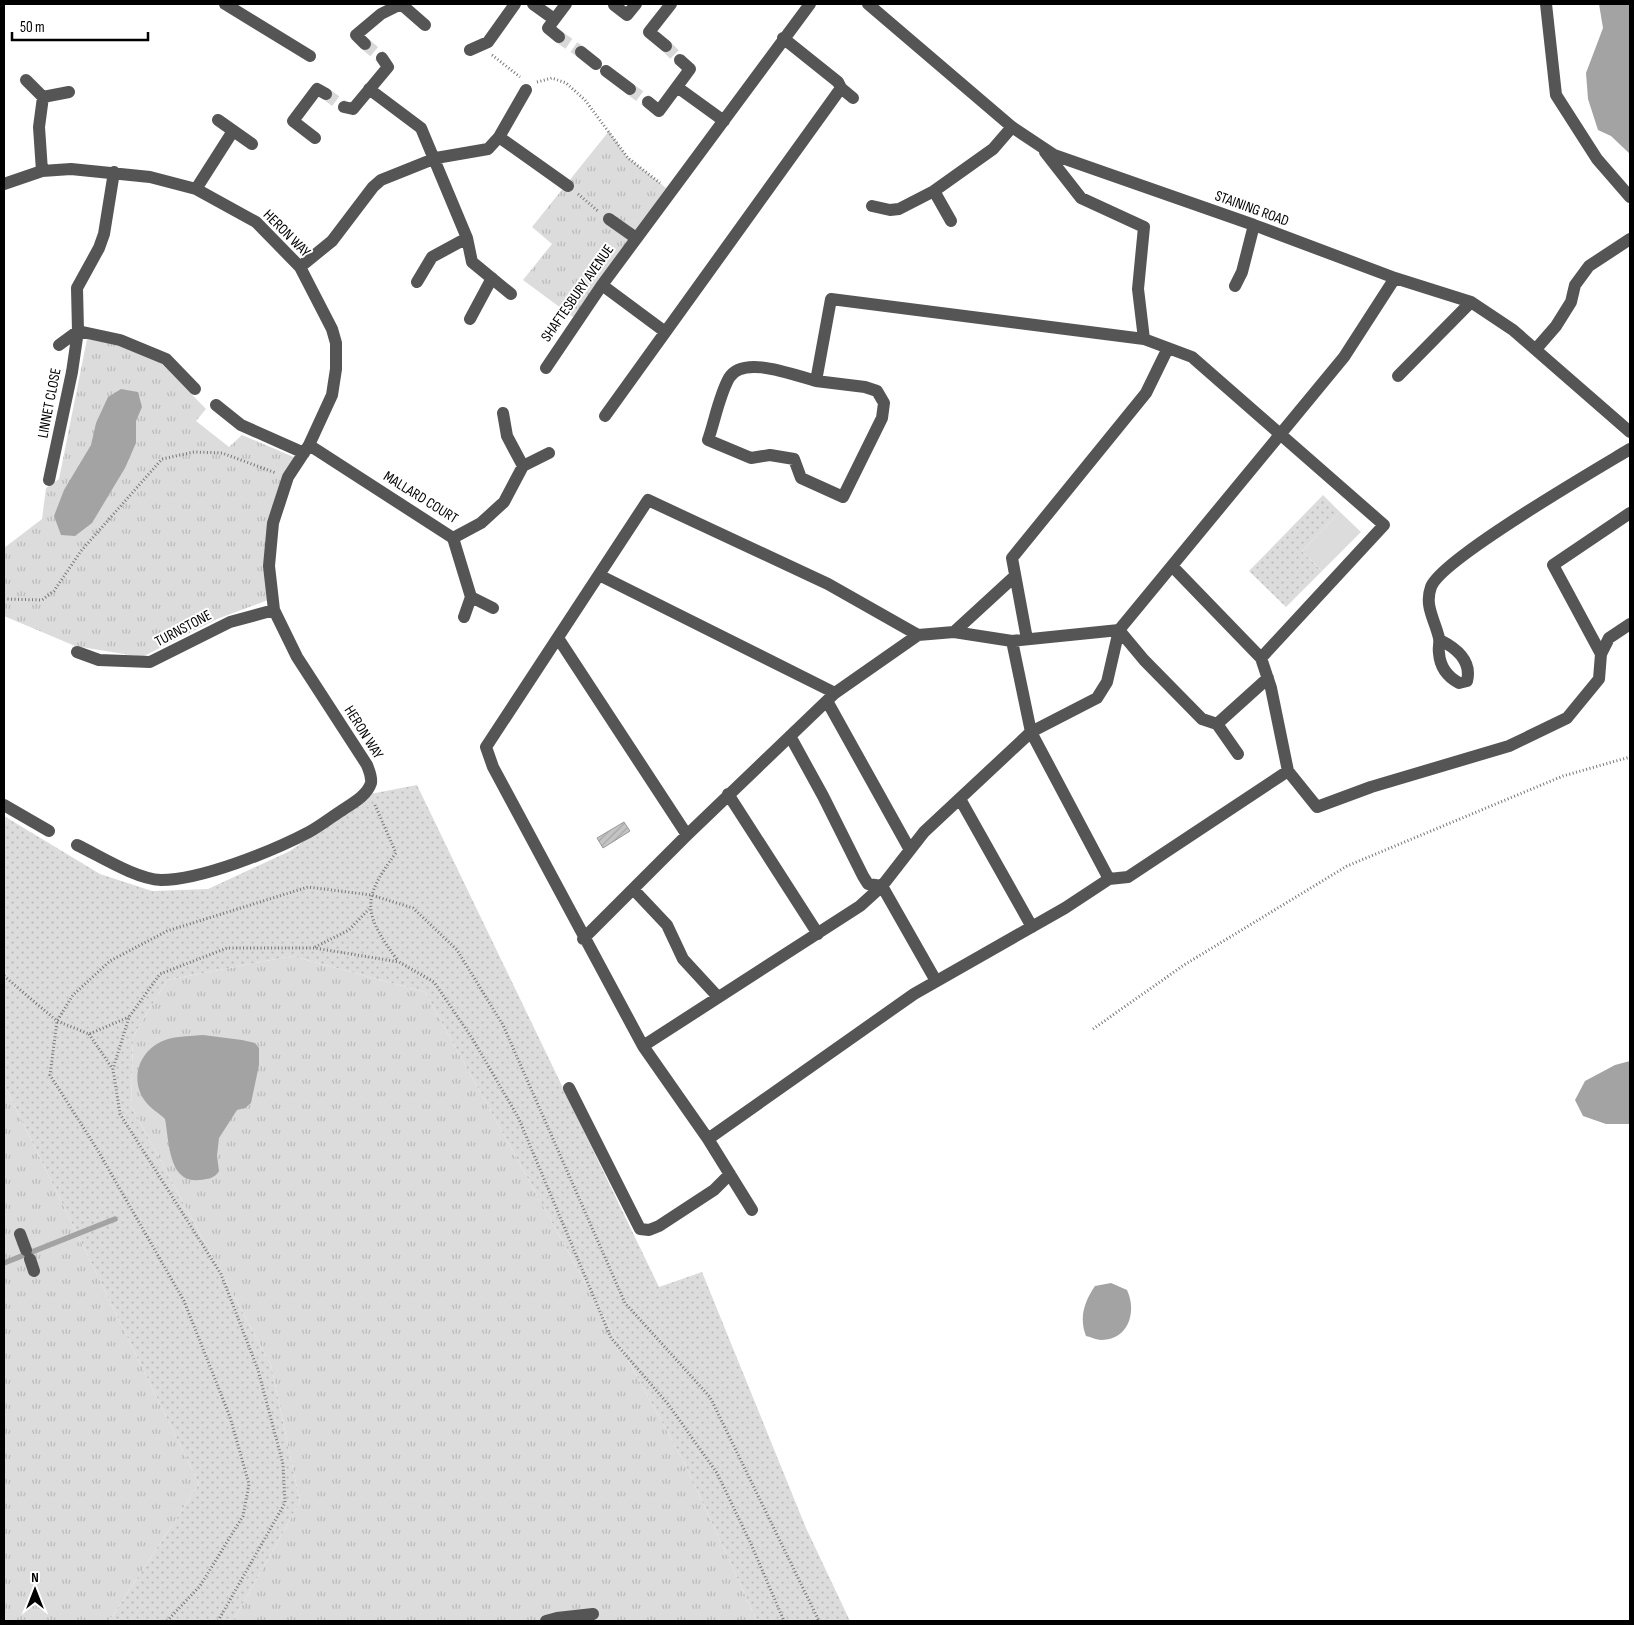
<svg xmlns="http://www.w3.org/2000/svg" width="1634" height="1625" font-family="'Sofia Sans Condensed',sans-serif">
<defs>
<pattern id="grass-tufts" width="24" height="20" patternUnits="userSpaceOnUse" patternTransform="scale(1.25)"><rect width="24" height="20" fill="#dcdcdc"/><path d="M3 7l-1-3M5 7V3M7 7l1-3M15 17l-1-3M17 17v-4M19 17l1-3" fill="none" stroke="#bbb"/></pattern>
<pattern id="park-dots" width="8" height="8" patternUnits="userSpaceOnUse" patternTransform="scale(1.25)"><rect width="8" height="8" fill="#dcdcdc"/><path d="M2 2h.1M6 6h.1" fill="none" stroke="#bbb" stroke-width="1.8" stroke-linecap="round"/></pattern>
<pattern id="building-hatch" width="6" height="6" patternUnits="userSpaceOnUse" patternTransform="scale(1.25)"><rect width="6" height="6" fill="#c4c4c4"/><path d="M-1 1l2-2M0 6l6-6M5 7l2-2" fill="none" stroke="#a7a7a7"/></pattern>
</defs>
<rect width="100%" height="100%" fill="#fff"/>
<path fill="url(#grass-tufts)" d="M609,131L626,156L666,188L573,317L523,280L552,244L532,227Z
M87,339L121,345L160,362L206,409L196,421L229,447L242,435L296,458L285,476L268,600L217,619L142,657L75,646L4,616V548L42,519L46,488L59,479Z
M292,956L425,992L684,1462L757,1621H233L300,1502L271,1365L131,1106L133,1037L167,980Z
M4,1084L199,1484L109,1621H4Z"/>
<path fill="url(#park-dots)" d="M1323,495L1340,512L1302,551L1322,571L1286,607L1249,571Z
M417,785L659,1287L702,1272L806,1528L850,1621H757L684,1462L425,992L292,956L167,980L133,1037L131,1106L271,1365L300,1502L233,1621H109L199,1484L4,1084V816L100,874L152,891L208,889L290,851L370,794Z"/>
<path fill="#dcdcdc" d="M1340,512L1361,532L1322,571L1302,551Z"/>
<path fill="#a3a3a3" d="M1599,4H1630V154L1611,136L1598,130L1588,99L1586,73L1603,28Z
M121,389L138,392L142,407L136,421V443L125,468L92,523L75,536L61,535L54,516L64,490L91,445L96,423L108,397Z
M203,1035L242,1040L255,1043L259,1048V1065L251,1103L245,1108L237,1110L219,1138L217,1156L219,1171C214,1179 208,1179 199,1180C168,1184 169,1139 165,1119C159,1113 150,1108 145,1101C128,1077 141,1047 168,1039C179,1036 192,1036 203,1035Z
M1630,1061V1124H1606L1583,1116L1575,1100L1585,1081L1615,1065Z
M1111,1283L1127,1290C1137,1311 1129,1340 1101,1340C1097,1340 1091,1337 1086,1336C1079,1318 1084,1302 1095,1286Z"/>
<g fill="none" stroke-linecap="round" stroke-linejoin="round">
<path stroke="#a3a3a3" stroke-width="5.5" d="M4,1263L115,1219"/>
</g>
<path fill="url(#building-hatch)" stroke="#999" d="M624,822L630,831L603,848L597,838Z"/>
<g fill="none" stroke-linecap="round" stroke-linejoin="round">
<path stroke="#d9d9d9" stroke-width="12" stroke-dasharray="12 6" stroke-linecap="butt" d="M559,37L581,52
M365,44L382,58
M666,46L680,60
M630,89L648,102
M326,94L344,107"/>
<path stroke="#777" stroke-width="3" stroke-dasharray="1 2.5" stroke-linecap="butt" d="M492,55L520,77
M537,82L552,78L566,83L585,100L628,158L660,183
M578,194L598,211
M4,599L42,600L54,591L81,551L162,459L194,452L222,453L276,473
M375,805L396,853C360,901 364,914 398,961
M315,947L349,930L369,909
M4,976L57,1021L89,1034L129,1017
M1093,1029L1184,965L1347,866L1563,776L1630,757
M89,1034L112,1068
M167,1621L200,1586L243,1516L249,1484L230,1417L184,1301L97,1149L50,1075L57,1021L73,995L110,961L167,931L308,887L371,895L413,908L457,950L503,1025L625,1303L710,1397L819,1621
M218,1621L285,1503L283,1464L258,1370L221,1274L120,1114L113,1069L129,1017L160,974L227,948H315L399,962L434,982L472,1038L518,1117L611,1338L668,1404L717,1473L751,1544L784,1621"/>
<path stroke="#555" stroke-width="12" d="M225,4L310,56
M533,4L554,19
M868,4L1012,127L1054,155L1254,225L1395,278L1471,302L1513,330L1630,432
M1546,4L1556,95L1597,159L1630,197
M614,5L627,15L636,4
M559,37L548,28L566,4
M365,44L356,35L381,14L401,4L425,25
M666,46L649,32L671,4
M470,50L488,42L515,4
M581,52L596,64
M606,71L630,89
M26,80L43,97
M677,87L724,121
M841,88L853,98
M369,89L421,128L467,238L472,262L511,294
M648,102L659,111L690,69L680,60
M344,107L353,109L388,67L382,58
M218,120L252,144
M499,137L568,186
M315,138L293,121L317,89L326,94
M1045,152L1081,198L1144,227L1138,289L1144,339
M42,171L39,127L43,97L69,92
M4,184L42,171L71,169L150,177L196,189L256,222L300,267L332,329L336,343V369L332,395L309,445L288,477L273,523L269,566L274,610L297,657L367,765C369,771 372,776 371,783C367,796 351,804 341,811C330,818 320,826 309,832C273,851 201,880 161,880C136,879 100,856 77,845
M196,189L233,131
M934,191L951,221
M872,206L890,210L899,209L934,191L993,149L1012,127
M609,219L636,238
M300,267L332,241L373,187L381,180L436,158L488,149L499,137L526,90
M417,282L432,257L467,238
M602,285L664,331
M1235,286L1242,272L1254,225
M470,319L492,278
M59,345L78,331L77,288L99,248L104,234L114,172
M1536,349L1556,326L1571,302L1575,285L1589,266L1630,239
M546,368L602,285L810,4
M1398,376L1471,302
M816,381L865,387L877,391L884,403L882,418L843,497L801,478L794,459L770,455L751,458L708,440C715,420 719,396 729,378C743,354 796,376 816,381L831,299L1144,339L1192,357L1384,525L1261,658
M216,405L241,425L304,453
M503,413L507,436L523,466
M605,416L841,88L838,82L783,38
M309,445L453,538L481,523L504,502L523,466L549,453
M49,480L72,372L78,331L120,340L166,359L195,389
M453,538L471,597L464,617
M1172,566L1261,658L1271,688L1288,771L1317,807L1371,787L1509,746L1567,718L1599,679L1601,654L1609,638L1630,624
M599,575L835,693
M471,597L493,608
M1119,630L1144,660L1202,719L1217,724L1238,754
M954,632L1015,576
M558,638L687,835
M1027,639L1012,558L1146,393L1168,348
M1440,640C1456,648 1472,661 1467,681L1459,683C1448,677 1440,667 1439,653C1438,648 1440,643 1439,638C1435,620 1424,606 1431,587C1441,559 1597,469 1630,449
M77,652L99,660L150,662L230,622L274,610
M1601,654L1553,565L1630,513
M827,701L910,850
M1217,724L1268,678
M790,736L823,796L863,876L868,884L882,886L936,981
M728,794L818,934
M960,799L1032,927
M4,805L49,831
M1109,879L1128,877L1288,771
M633,889L667,925L683,959L718,997
M583,939L687,835L835,693L918,635
M643,1046L860,906L882,886L924,832L1031,732L1097,698L1107,682L1119,630
M569,1088L640,1229L649,1230L659,1226L714,1190L730,1174
M708,1139L914,994L1065,908L1109,879L1031,732L1012,641
M752,1210L708,1139L643,1046L493,767L486,747L648,500L828,584L918,635L954,632L1012,641L1119,630L1344,357L1395,278
M20,1234L26,1250
M30,1259L34,1271
M546,1621L557,1618L593,1614"/>
</g>
<g text-anchor="middle" stroke-width="4" stroke-linejoin="round" paint-order="stroke">
<g font-size="15" fill="#000" stroke="#fff">
<text transform="translate(1252 208) rotate(20)" y="5">STAINING ROAD</text>
<text transform="translate(287 233) rotate(45)" y="5">HERON WAY</text>
<text transform="translate(577 293) rotate(-55)" y="5">SHAFTESBURY AVENUE</text>
<text transform="translate(49 403) rotate(-79)" y="5">LINNET CLOSE</text>
<text transform="translate(421 497) rotate(32)" y="5">MALLARD COURT</text>
<text transform="translate(183 628) rotate(-28)" y="5">TURNSTONE</text>
<text transform="translate(364 732) rotate(58)" y="5">HERON WAY</text>
</g>
</g>
<rect width="1634" height="1625" fill="none" stroke="#000000" stroke-width="10"/>
<g transform="translate(35 1590)" stroke="#ffffff" stroke-width="4" paint-order="stroke">
<path d="M0-4L9 19L0 12L-9 19Z" fill="#000000"/>
<text y="-8" font-size="14" font-weight="bold" text-anchor="middle" fill="#000000">N</text>
</g>
<path d="M12 32v8h136v-8" fill="none" stroke="#000000" stroke-width="2.5"/>
<text x="20" y="32" font-size="15" fill="#000000" stroke="#ffffff" stroke-width="4" paint-order="stroke">50 m</text>
</svg>
